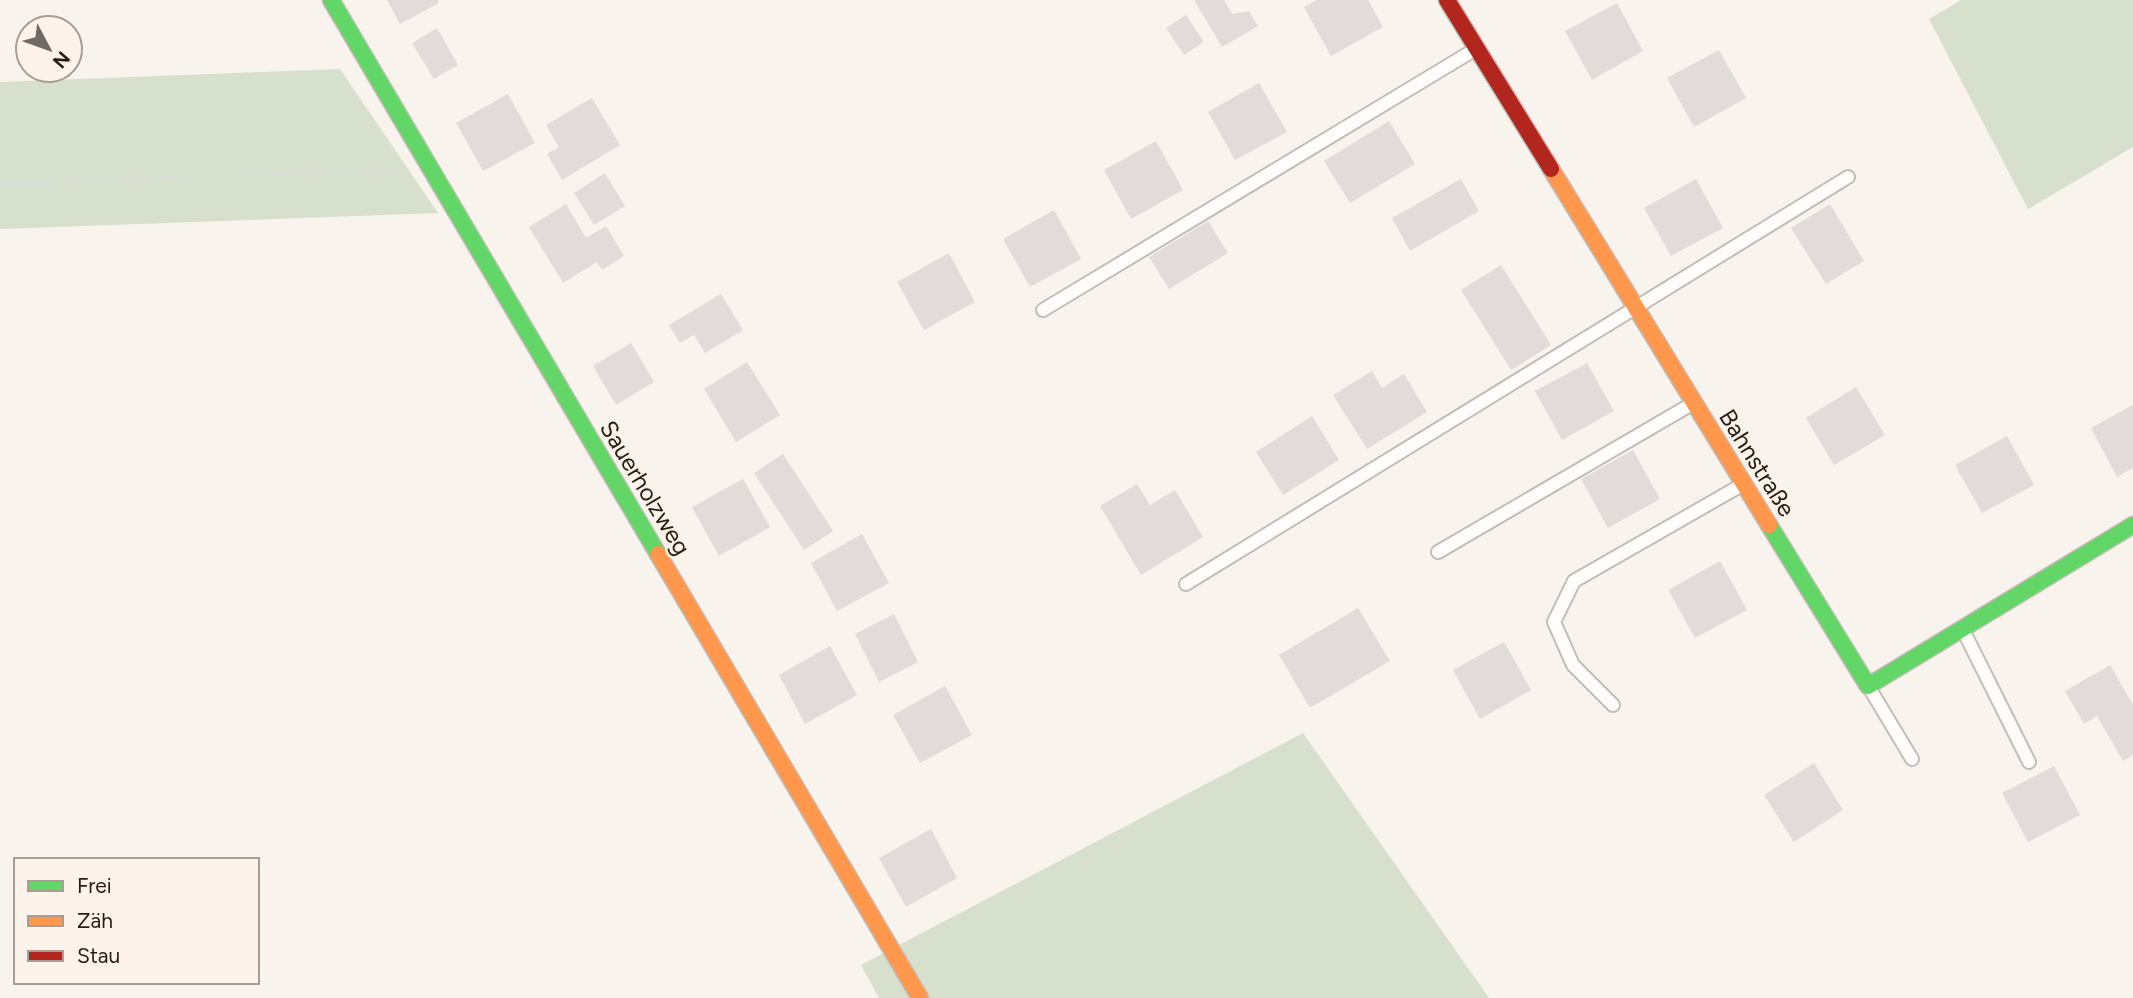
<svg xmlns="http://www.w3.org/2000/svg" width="2133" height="998" font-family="Figtree,sans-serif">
<rect width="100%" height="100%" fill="#f9f3ee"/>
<path fill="#d6e0cc" d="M1961,0H2133V147L2028,209L1929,19Z
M340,69L438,213L0,229V82Z
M1303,733L1489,998H879L861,965Z"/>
<path fill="#e3dada" d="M387,0H438L439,3L400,24Z
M1194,0H1224L1232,14L1249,11L1258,26L1222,47Z
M1317,0H1368L1383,27L1331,56L1304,7Z
M1617,3L1643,51L1592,80L1565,31Z
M1186,15L1204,42L1184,55L1166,28Z
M437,28L458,65L434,79L412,43Z
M1719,50L1746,98L1694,127L1667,78Z
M1259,83L1287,132L1235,160L1208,112Z
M508,94L535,143L483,171L456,123Z
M592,98L620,145L562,180L547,154L559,147L546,125Z
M1389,121L1415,164L1350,203L1324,161Z
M1156,141L1183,190L1131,219L1104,170Z
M605,173L625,206L594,225L574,193Z
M1461,179L1479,211L1410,251L1392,218Z
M1696,179L1723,228L1671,256L1644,208Z
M566,204L586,238L606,226L624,256L602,270L597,262L563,283L529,227Z
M1830,204L1864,261L1826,284L1791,228Z
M1054,210L1081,259L1030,287L1003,239Z
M1208,221L1228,253L1169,289L1149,257Z
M949,253L975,302L924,330L897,282Z
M1501,265L1551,345L1511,370L1461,290Z
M721,294L743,330L705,353L694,335L680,343L669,325Z
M631,343L654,382L616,405L593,366Z
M747,362L780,415L736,442L704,389Z
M1587,363L1614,411L1562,440L1535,391Z
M1372,371L1382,388L1404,374L1427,412L1367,449L1333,395Z
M1856,387L1885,435L1834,465L1806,418Z
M2133,405V468L2117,477L2091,428Z
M1312,416L1339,460L1283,495L1256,452Z
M2007,436L2034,485L1982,513L1955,465Z
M1633,450L1660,499L1608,528L1581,479Z
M783,454L833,531L804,550L754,473Z
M743,479L770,527L719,556L692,507Z
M1137,484L1150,505L1175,490L1203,537L1141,575L1100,506Z
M862,534L889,583L837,611L811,563Z
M1720,561L1747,610L1695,638L1668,590Z
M1358,608L1390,661L1310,708L1279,655Z
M894,614L918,662L879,682L855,634Z
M1504,642L1531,690L1480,719L1453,670Z
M830,646L857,695L805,724L779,675Z
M2110,665L2133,705V755L2123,761L2097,716L2084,724L2065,691Z
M945,686L972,735L920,763L893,715Z
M1814,763L1843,810L1794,842L1764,795Z
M2054,766L2080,815L2028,842L2002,793Z
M931,829L957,878L906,907L879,858Z"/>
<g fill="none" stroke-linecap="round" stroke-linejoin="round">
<defs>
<path id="lane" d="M1043,310L1474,50
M1438,552L1690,405
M1186,584L1848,177
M1964,632L2029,762
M1870,689L1912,759
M1613,705L1573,665L1554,622L1574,581L1740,486"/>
<path id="fast" d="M331,0L658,554
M1769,525L1868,686L2133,525"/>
<path id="slow" d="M1551,169L1769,525
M658,554L920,998"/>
<path id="jam" d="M1447,0L1551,169"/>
</defs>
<use href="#lane" stroke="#c4bdb6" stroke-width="16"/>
<use href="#fast" stroke="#c4bdb6" stroke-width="19"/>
<use href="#slow" stroke="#c4bdb6" stroke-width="19"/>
<use href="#jam" stroke="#c4bdb6" stroke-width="19"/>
<path stroke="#dcdad8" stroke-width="4.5" stroke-dasharray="3.5 5" stroke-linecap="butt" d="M0,183L340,171L394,173"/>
<use href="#lane" stroke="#fefdfc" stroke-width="12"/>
<use href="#fast" stroke="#63d668" stroke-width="16"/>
<use href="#slow" stroke="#ff974d" stroke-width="16"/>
<use href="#jam" stroke="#b3261e" stroke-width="16"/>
</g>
<g text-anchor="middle" stroke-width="5" stroke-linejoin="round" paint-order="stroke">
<g font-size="24" fill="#261d15" stroke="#fdf3ea">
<text transform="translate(1757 463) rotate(58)" y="8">Bahnstraße</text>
<text transform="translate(645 488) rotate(59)" y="8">Sauerholzweg</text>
</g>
</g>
<rect x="14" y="858" width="245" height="126" fill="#fdf3ea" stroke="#a79d95" stroke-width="2"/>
<rect x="28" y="881" width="35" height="10" fill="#63d668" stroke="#a79d95" stroke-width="2"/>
<text x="77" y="893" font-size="21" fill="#261d15">Frei</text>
<rect x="28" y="916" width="35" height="10" fill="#ff974d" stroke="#a79d95" stroke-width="2"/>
<text x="77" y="928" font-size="21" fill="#261d15">Zäh</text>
<rect x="28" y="951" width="35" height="10" fill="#b3261e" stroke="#a79d95" stroke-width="2"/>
<text x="77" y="963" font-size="21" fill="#261d15">Stau</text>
<g transform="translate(49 49) rotate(131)"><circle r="33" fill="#fdf3ea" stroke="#a79d95" stroke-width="2"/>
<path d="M0-5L12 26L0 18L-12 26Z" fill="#706861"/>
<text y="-10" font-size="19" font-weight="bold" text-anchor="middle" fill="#261d15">N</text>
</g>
</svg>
